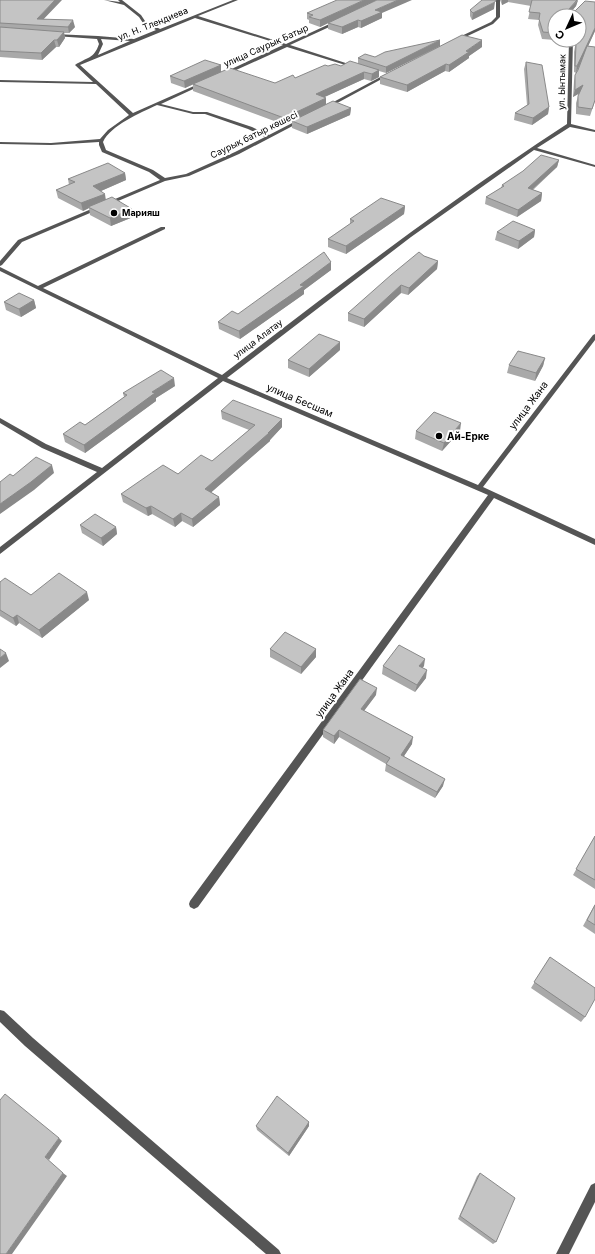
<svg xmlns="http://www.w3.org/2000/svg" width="595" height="1254" font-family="Inter,sans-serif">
<rect width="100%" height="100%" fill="#fff"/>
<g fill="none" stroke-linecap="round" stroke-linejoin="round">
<path fill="#555" fill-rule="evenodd" d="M104,0L120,2L118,0H122L141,15L145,21L160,29L233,0H238L198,16L286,44L336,21H338V23L290,45L358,67L355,68L287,47L225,75H223V73L283,45L195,18L80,65L133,113L203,82L205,83L204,84L161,104L193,112H207L252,127L269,135L300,119L304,120L239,154L189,176L165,181L22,242L2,265L0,266V261L18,240L160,180L149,172L102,152L99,145V142L51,145L0,144V142L51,143L100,139L108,130L129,115L96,84L0,82V80L93,82L75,65C87,57 94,59 99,44L97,39L55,36L54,34L98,36L134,39L156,30L143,23L139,17L124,5ZM101,39L130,41L98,55L103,44ZM157,105L193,114H205L248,129L265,137L235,152L186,174L165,178L153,170L106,150L103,142C111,125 140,113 157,105Z
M496,0H500V17L493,24L457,41H455V39L491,22L496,17Z
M569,40H573L571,124L595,130V132L570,127L537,148L595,165V167L534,150L411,237L227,378L478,485L593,335L595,334V340L483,487L595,539V545L494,498L198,907L194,909L190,907L189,904L190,901L488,495L223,381L0,554V547L97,472L42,448L0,423V418L46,444L102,468L218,378L0,271V267L38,286L161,227H165V229L43,288L222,375C334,289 447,202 567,124Z
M388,73L391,74L328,108L324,107Z
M0,1010L4,1011L33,1038L279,1250L281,1254H266L25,1046L0,1022Z
M595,1183V1202L569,1254H556L591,1185Z"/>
</g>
<path fill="#a9a9a9" d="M0,0L44,19L75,27L69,33H64L65,38L59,47H56L42,60L0,57Z
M500,0H578L576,6L572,11H575L595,2V31L588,46L595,47V101L590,116L576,114V103L579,93L573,97L574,81L575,75L578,70L583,59L576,73L574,72V52L576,41L575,40H579V16H555V40L542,39L538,25L539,20L528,19L531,6L508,2L502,5Z
M494,9L472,20L470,16V10Z
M307,13H382V18L361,28L358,27L342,34L328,29V23L320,27L309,23V20L307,19Z
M440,46L386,73L379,71V77L371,81L364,79L324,97L326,104L351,108L350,115L307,134L292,128V121L285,125L193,91V84L185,88L171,83L170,76L221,65V72L275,83L295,78L328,66H341L358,64V58L375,57Z
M482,47L469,56V58L449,72L445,71L407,92L380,84V77Z
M526,62L549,107L548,114L532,125L514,120L515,113L527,105L524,69Z
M559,160L557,167L533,190L542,193L541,201L517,217L485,204L486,197L501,188L502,185Z
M125,173L126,180L101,191L106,200L132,209L133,217L111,226L90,215L89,208L83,211L58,198L56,190L69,185L68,179Z
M405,206L404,214L346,254L328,247V239L350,224V219Z
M535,230L534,237L518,249L495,240L497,232Z
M424,256L438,261L437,269L408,295L401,293L364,327L348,321V313Z
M331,262V270L304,290V294L240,339L219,329L218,322L238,314Z
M34,300L36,308L21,317L6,310L4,302Z
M340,350L309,377L288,368V360Z
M545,358L543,366L535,381L507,373L509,365Z
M175,386L156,398V401L85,453L65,442L63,434L85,425L124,397L123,393Z
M221,411L282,427L270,440V441L211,492L219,497L220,505L193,527L182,521L175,527L152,514L148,516L123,502L121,494L212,461L249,430L222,419Z
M416,431H460L442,451L415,439Z
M80,525L116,527L117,534L103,546L82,533Z
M0,582L31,595L89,600L42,638L19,623L16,626L0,616Z
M270,649H316V657L301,674L270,657Z
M383,666H424L422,668L426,678L415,692L382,674Z
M376,695L364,711L412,744L404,756L443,786L435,798L385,771L386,764L339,737L334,744L323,737V730Z
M595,836V889L573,875Z
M595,904V934L583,926Z
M550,957L585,1017L581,1022L531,988Z
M309,1122V1126L289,1156L257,1130L256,1126Z
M480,1173L496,1242L493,1244L458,1219L477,1176Z"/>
<path fill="#898989" d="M55,0H62L38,25L37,19Z
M364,0H377L320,27V20Z
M398,0H412L382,13V18L361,28V21L375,10Z
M502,0H508V2L502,5Z
M578,0L576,6L568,15L569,9Z
M495,2L494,9L472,20L473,13Z
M73,20L75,27L69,33L68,27Z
M358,20V27L342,34V27Z
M595,28V31L576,73L577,66Z
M64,32L65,38L59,47L57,40Z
M54,40L56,47L42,60L41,53Z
M440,40V46L386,73V67Z
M482,40V47L469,56V58L449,72V65L466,51Z
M446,64L445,71L407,92V85Z
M221,65V72L185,88L184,81Z
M379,70V77L371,81L372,74Z
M364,72V79L316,101V94Z
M583,85L582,92L573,97L575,90Z
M326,98V105L285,125L284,118Z
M549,107L548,114L532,125L533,118Z
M351,108L350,115L307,134V127Z
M559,160L557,167L526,195L528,188Z
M125,173L126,180L94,194L93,186Z
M542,193L541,201L517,217L518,210Z
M105,194L106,201L88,207L89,208L83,211L81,203Z
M405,206L404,214L346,254V246Z
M132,209L133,217L111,226L110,218Z
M535,230L534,237L518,249L519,241Z
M438,261L437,269L408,295L409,288Z
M331,262V270L304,290V294L240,339L239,331L300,285Z
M401,285V293L364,327V319Z
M34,300L36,308L21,317L19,309Z
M340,342V350L309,377V369Z
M545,358L543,366L535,381L536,373Z
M174,378L175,386L156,398V401L85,453L84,445L152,392Z
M282,419V427L270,440V441L206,497L205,489L268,433Z
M461,423L460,431L442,451L444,443Z
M52,465L54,473L34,490L0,514V504Z
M219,497L220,505L193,527L192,519Z
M151,506L152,514L148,516L146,508Z
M181,513L182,521L175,527L173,519Z
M116,527L117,534L103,546L101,538Z
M87,592L89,600L42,638L39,630Z
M17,615L19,623L16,626L13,618Z
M316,649V657L301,674V667Z
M6,653L9,661L0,668V658Z
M425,659L424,666L418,673L419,666Z
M427,670L426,678L415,692L417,685Z
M377,688L376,695L360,716L361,709Z
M339,730V737L334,744V736Z
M413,737L412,744L400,762L401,755Z
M445,779L443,786L435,798L437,792Z
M309,1122V1126L289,1156L288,1153Z
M59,1138L62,1141L49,1160L45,1157Z
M63,1173L67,1176L12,1254H6Z"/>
<path fill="#c4c4c4" stroke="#898989" d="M0,0H55L37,19L73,20L68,27L0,23Z
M337,0H364L320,20L309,17L313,15L307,13Z
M377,0H398L375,10L382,12L361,21L358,20L342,27L328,23Z
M482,0H496L495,2L473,13L470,10Z
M532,0H577L569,9V11H575L585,1L595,2V28L577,66H575L576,45L577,40H579V16H555V33L543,32L539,19L540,13L529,12Z
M0,27L64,32L57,40H54L41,53L0,51Z
M462,35L482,40L466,51L469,52L449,65L446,64L407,85L380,77Z
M440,40L386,67L358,58L365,54L375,57L385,52Z
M587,46L595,47V100L592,109L578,107V96L583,85L575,90V75L578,70Z
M205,60L221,65L184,81L170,76Z
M350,61L379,70L372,74L364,72L316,94L326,98L284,118L193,84L230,68L275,83L293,75L295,78L325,65L328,66L335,64L341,66Z
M526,62L542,65L549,107L533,118L515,113L529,104Z
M333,101L351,108L307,127L292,121Z
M541,155L559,160L528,188L542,193L518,210L486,197L504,186L502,185L523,171Z
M108,163L125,173L93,186L105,194L81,203L56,190L75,182L68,179Z
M112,197L132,209L110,218L88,207Z
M381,198L405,206L346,246L328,239L354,221L350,219Z
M513,221L535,230L519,241L497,232Z
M324,252L331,262L300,285L304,286L239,331L218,322L232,311L238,314Z
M419,252L424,256L438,261L409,288L401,285L364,319L348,313L391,275Z
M19,293L34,300L19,309L4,302Z
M319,334L340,342L309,369L288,360Z
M518,351L545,358L536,373L509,365Z
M161,370L174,378L152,392L155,393L84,445L63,434L80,422L85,425L127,395L123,393Z
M233,400L282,419L268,433H269L205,489L219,497L192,519L181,513L173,519L151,506L146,508L121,494L163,465L178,474L201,455L212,461L255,425L221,411Z
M434,412L461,423L444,443L416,431Z
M36,457L52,465L31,482L0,504V482L10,474L13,476Z
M95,514L116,527L101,538L80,525Z
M59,573L87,592L39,630L17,615L13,618L0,610V582L5,578L31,595Z
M285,632L316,649L301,667L270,649Z
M399,645L425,659L419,666L427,670L417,685L383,666Z
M0,649L6,653L0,658Z
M360,679L377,688L361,709L413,737L401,755L445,779L437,792L386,764L390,758L339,730L334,736L323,730Z
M595,836V880L576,869Z
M595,905V925L587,920Z
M550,957L595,988V999L585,1017L534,982Z
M5,1094L59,1138L45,1157L63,1173L6,1254H0V1100Z
M277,1096L309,1122L288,1153L256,1126Z
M480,1173L515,1198L496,1242L460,1216Z"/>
<g fill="#000" stroke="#fff" stroke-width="1.5">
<circle cx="114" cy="213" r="4"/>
<circle cx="439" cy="436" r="4"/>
</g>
<g text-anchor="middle" stroke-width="4" stroke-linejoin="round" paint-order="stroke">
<g font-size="9" fill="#000" stroke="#fff">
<text transform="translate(153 24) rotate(-22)" y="3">ул. Н. Тлендиева</text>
<text transform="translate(266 46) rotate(-24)" y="3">улица Саурык Батыр</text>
<text transform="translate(562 82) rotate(-89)" y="3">ул. Ынтымак</text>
<text transform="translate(254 135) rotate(-26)" y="3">Саурық батыр көшесі</text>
<text transform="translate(258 339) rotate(-37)" y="3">улица Алатау</text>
</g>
<g font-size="9" font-weight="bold" fill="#000" stroke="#fff" text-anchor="start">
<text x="122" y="216">Марияш</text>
</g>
<g font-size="10" fill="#000" stroke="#fff">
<text transform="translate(300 400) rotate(23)" y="4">улица Бесшам</text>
<text transform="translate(528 405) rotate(-53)" y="4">улица Жана</text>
<text transform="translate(334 693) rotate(-54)" y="4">улица Жана</text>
</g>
<g font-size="10" font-weight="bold" fill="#000" stroke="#fff" text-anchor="start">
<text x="447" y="440">Ай-Ерке</text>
</g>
</g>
<g transform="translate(567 28) rotate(226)"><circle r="19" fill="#ffffff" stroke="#999999"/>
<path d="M0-3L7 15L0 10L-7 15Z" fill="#000000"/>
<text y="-6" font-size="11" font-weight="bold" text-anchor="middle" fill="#000000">С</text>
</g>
</svg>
